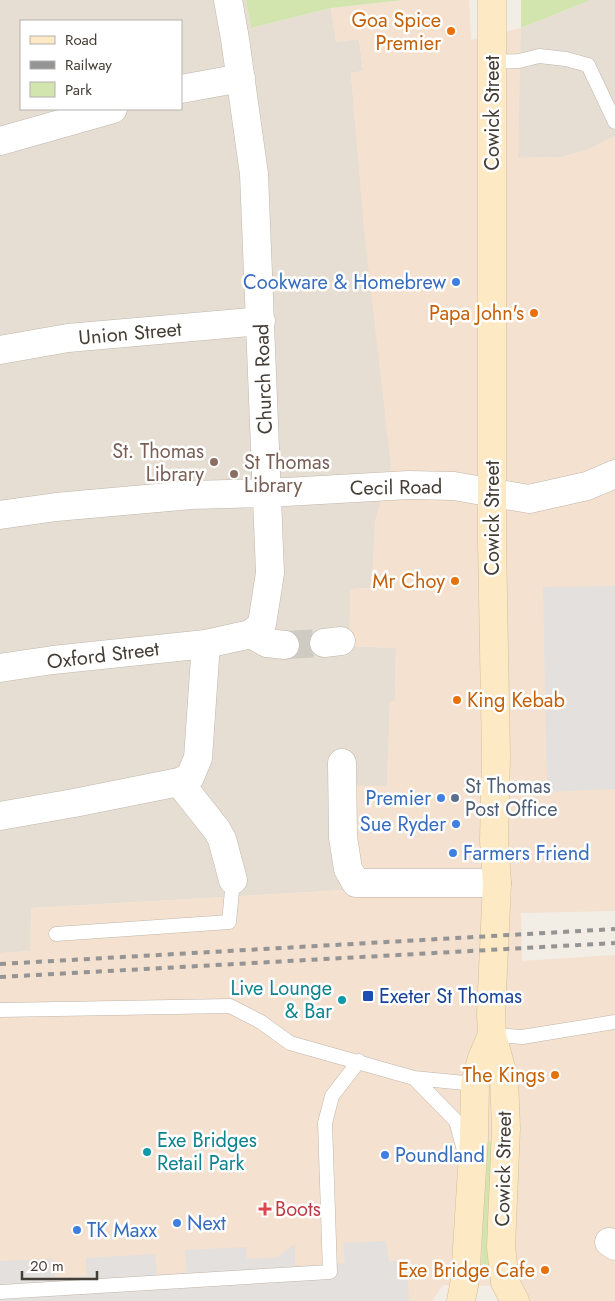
<svg xmlns="http://www.w3.org/2000/svg" width="615" height="1301" font-family="Jost,sans-serif">
<rect width="100%" height="100%" fill="#f2ede5"/>
<path fill="#e6ded3" fill-rule="evenodd" d="M0,0H246L251,28L331,8L336,42L359,39L363,71L351,73L358,155L391,466L375,522L372,588L351,589L350,646L396,648L395,702H390L387,786L346,890L32,908L31,951L0,953ZM21,21H181V109H21Z
M591,0H615V136L589,149L562,157L518,158V58L521,28Z"/>
<path fill="#f4e1d0" d="M403,0H469L471,40L521,28L518,158L562,157L589,149L615,136V911L521,913L522,961L615,955V1301H529L514,1279L503,1286L443,1285L432,1301H0V953L30,951L31,908L346,890L349,785L387,786L390,702L395,701L396,648L349,646L350,589L372,588L375,522L391,466L364,231L351,73L363,71L359,39L336,42L331,8Z"/>
<path fill="#d2e5ae" d="M246,0H403L331,8L251,28Z
M521,0H591L521,28Z
M496,1141L489,1269H481L486,1142Z"/>
<path fill="#e3e0dd" d="M615,586V789L547,792L543,587Z
M386,1241L389,1262L407,1260L409,1301H0V1261L54,1259L55,1277H74L87,1276L86,1258L155,1254L157,1275L187,1273L185,1250L246,1247L247,1259L277,1257L295,1244V1265L301,1266L345,1263L343,1243Z"/>
<g fill="none" stroke-linecap="round" stroke-linejoin="round">
<path stroke="#cfcac2" stroke-width="28" stroke-dasharray="28 14" stroke-linecap="butt" d="M285,645L324,643"/>
<defs>
<path id="lane" d="M491,62L519,61L539,56L566,59L588,65L615,122
M56,934L229,922L233,880
M0,1010L230,1006L261,1022L290,1043L414,1078L475,1084
M492,1035L522,1037L615,1022
M414,1078L456,1121L465,1154
M0,1292L330,1272L325,1123L332,1096L359,1061"/>
<path id="street" d="M181,89L241,78
M0,141L113,109
M0,350L68,338L261,321
M0,515L56,507L191,495L268,493L409,485L454,486L529,499L587,486L615,474
M251,634L267,643L285,645
M324,643L341,641
M0,668L53,660L206,644L251,634L262,624L270,573L254,174L235,39L228,0
M342,763L343,837L348,869L356,883H497
M179,782L217,830L222,839L233,880
M0,816L74,803L179,782L190,777L198,758L206,644
M609,1242L615,1246"/>
<path id="secondary" d="M492,0V542L496,756L494,840L497,883L491,1014L492,1035L504,1079L506,1128L501,1247L505,1282L515,1301
M461,1301L465,1280L474,1138L475,1084L482,1058L492,1035"/>
</defs>
<use href="#lane" stroke="#c0b6ab" stroke-width="15"/>
<use href="#street" stroke="#c0b6ab" stroke-width="29"/>
<use href="#secondary" stroke="#d4be98" stroke-width="29"/>
<use href="#lane" stroke="#fff" stroke-width="14"/>
<use href="#street" stroke="#fff" stroke-width="28"/>
<use href="#secondary" stroke="#fdeac4" stroke-width="28"/>
<path stroke="#949494" stroke-width="4" stroke-dasharray="6 6" stroke-linecap="butt" d="M0,964L615,929
M0,977L615,943"/>
</g>
<g fill="#e8710a" stroke="#fff" stroke-width="2">
<circle cx="451" cy="31" r="5"/>
<circle cx="534" cy="313" r="5"/>
<circle cx="455" cy="581" r="5"/>
<circle cx="457" cy="700" r="5"/>
<circle cx="555" cy="1075" r="5"/>
<circle cx="545" cy="1270" r="5"/>
</g>
<g fill="#3f7fe0" stroke="#fff" stroke-width="2">
<circle cx="456" cy="282" r="5"/>
<circle cx="441" cy="798" r="5"/>
<circle cx="456" cy="824" r="5"/>
<circle cx="453" cy="853" r="5"/>
<circle cx="385" cy="1155" r="5"/>
<circle cx="177" cy="1223" r="5"/>
<circle cx="77" cy="1230" r="5"/>
</g>
<g fill="#8d6e63" stroke="#fff" stroke-width="2">
<circle cx="214" cy="462" r="5"/>
<circle cx="234" cy="474" r="5"/>
</g>
<circle fill="#5c6f8a" stroke="#fff" stroke-width="2" cx="455" cy="798" r="5"/>
<rect fill="#1a4fb4" stroke="#fff" stroke-width="2" x="362" y="990" width="12" height="12" rx="2.5"/>
<g fill="#0f9aa8" stroke="#fff" stroke-width="2">
<circle cx="342" cy="1000" r="5"/>
<circle cx="147" cy="1152" r="5"/>
</g>
<path fill="#e0444e" stroke="#fff" stroke-width="2" d="M262.5 1201.5h5v5h5v5h-5v5h-5v-5h-5v-5h5z"/>
<g text-anchor="middle" stroke-width="5" stroke-linejoin="round" paint-order="stroke">
<g font-size="20" fill="#c56008" stroke="#fff" text-anchor="end">
<text x="441" y="27">Goa Spice<tspan x="441" dy="23">Premier</tspan></text>
<text x="524" y="320">Papa John's</text>
<text x="445" y="588">Mr Choy</text>
<text x="467" y="707" text-anchor="start">King Kebab</text>
<text x="545" y="1082">The Kings</text>
<text x="535" y="1277">Exe Bridge Cafe</text>
</g>
<g font-size="20" fill="#443d35" stroke="#fff">
<text transform="translate(492 113) rotate(-90)" y="7">Cowick Street</text>
<text transform="translate(130 333) rotate(-5)" y="7">Union Street</text>
<text transform="translate(263 379) rotate(-92)" y="7">Church Road</text>
<text transform="translate(396 487) rotate(-1)" y="7">Cecil Road</text>
<text transform="translate(492 518) rotate(-90)" y="7">Cowick Street</text>
<text transform="translate(103 655) rotate(-7)" y="7">Oxford Street</text>
<text transform="translate(503 1169) rotate(-89)" y="7">Cowick Street</text>
</g>
<g font-size="20" fill="#366cbe" stroke="#fff" text-anchor="start">
<text x="446" y="289" text-anchor="end">Cookware &amp; Homebrew</text>
<text x="431" y="805" text-anchor="end">Premier</text>
<text x="446" y="831" text-anchor="end">Sue Ryder</text>
<text x="463" y="860">Farmers Friend</text>
<text x="395" y="1162">Poundland</text>
<text x="187" y="1230">Next</text>
<text x="87" y="1237">TK Maxx</text>
</g>
<g font-size="20" fill="#785e54" stroke="#fff" text-anchor="end">
<text x="204" y="458">St. Thomas<tspan x="204" dy="23">Library</tspan></text>
<text x="244" y="469" text-anchor="start">St Thomas<tspan x="244" dy="23">Library</tspan></text>
</g>
<g font-size="20" fill="#4e5e75" stroke="#fff" text-anchor="start">
<text x="465" y="793">St Thomas<tspan x="465" dy="23">Post Office</tspan></text>
</g>
<g font-size="20" fill="#0d838f" stroke="#fff" text-anchor="end">
<text x="332" y="995">Live Lounge<tspan x="332" dy="23">&amp; Bar</tspan></text>
<text x="157" y="1147" text-anchor="start">Exe Bridges<tspan x="157" dy="23">Retail Park</tspan></text>
</g>
<g font-size="20" fill="#164399" stroke="#fff" text-anchor="start">
<text x="379" y="1003">Exeter St Thomas</text>
</g>
<g font-size="20" fill="#be3a42" stroke="#fff" text-anchor="start">
<text x="275" y="1216">Boots</text>
</g>
</g>
<rect x="20" y="20" width="162" height="90" fill="#ffffff" stroke="#b4b1ae"/>
<rect x="30" y="36" width="25" height="8" fill="#fdeac4" stroke="#b4b1ae"/>
<text x="65" y="45" font-size="15" fill="#443d35">Road</text>
<rect x="30" y="61" width="25" height="8" fill="#949494" stroke="#b4b1ae"/>
<text x="65" y="70" font-size="15" fill="#443d35">Railway</text>
<rect x="30" y="82" width="25" height="15" fill="#d2e5ae" stroke="#b4b1ae"/>
<text x="65" y="95" font-size="15" fill="#443d35">Park</text>
<path d="M22 1271v8h75v-8" fill="none" stroke="#443d35" stroke-width="2.5"/>
<text x="30" y="1271" font-size="15" fill="#443d35" stroke="#ffffff" stroke-width="4" paint-order="stroke">20 m</text>
</svg>
